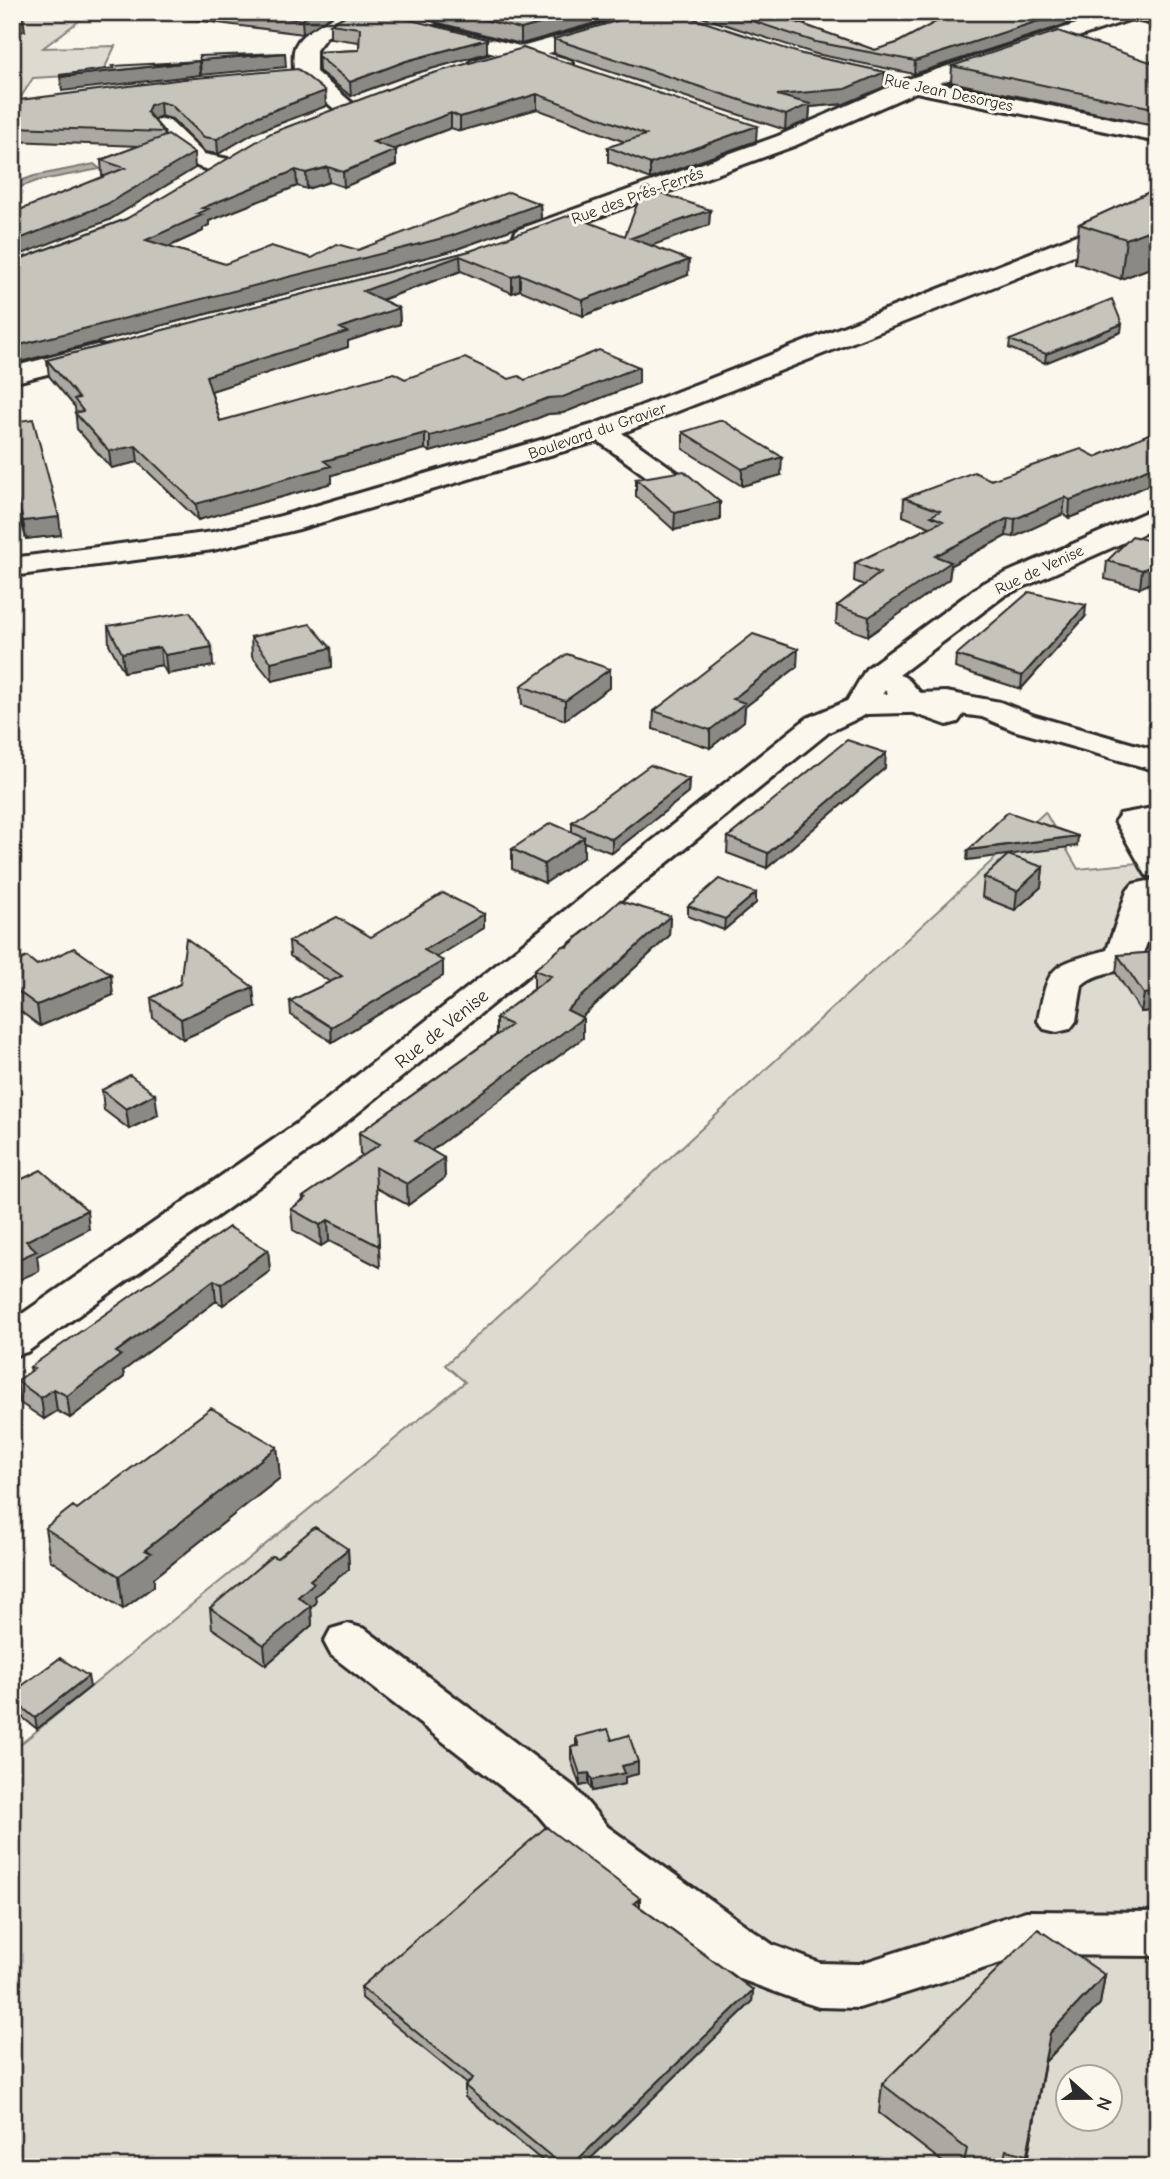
<svg xmlns="http://www.w3.org/2000/svg" width="1170" height="2179" font-family="'Comic Neue',sans-serif">
<rect width="100%" height="100%" fill="#fbf7ec"/>
<filter id="ink" filterUnits="userSpaceOnUse"><feTurbulence type="fractalNoise" baseFrequency=".0143" numOctaves="2"/><feDisplacementMap in="SourceGraphic" scale="14" xChannelSelector="R" yChannelSelector="G"/><feConvolveMatrix kernelMatrix="1 2 1 2 8 2 1 2 1" color-interpolation-filters="sRGB"/></filter>
<g filter="url(#ink)">
<path fill="#dddad0" stroke="#84827e" stroke-width="2" fill-rule="evenodd" d="M12,12H91L43,48L115,46L102,74L33,78L21,97H12Z
M1045,812L1078,869L1158,861V2167H12V1751L465,1382L445,1365ZM1068,2078H1110V2120H1068Z"/>
<path fill="#b1afa7" stroke="#7b7a75" stroke-width="2" d="M94,164L100,169L37,181L12,190V184L34,176Z"/>
<g fill="none" stroke-linecap="round" stroke-linejoin="round">
<defs>
<path id="minor" d="M342,12H385L389,17L386,21L379,23L361,19L326,37L316,50V72L358,108L355,113H339L294,74C294,67 293,58 294,51C298,31 327,21 342,12Z
M1113,12L1138,14L1135,18L939,83L1158,128V142L916,92L794,146L535,240L526,242L517,240L514,235L517,230L778,136L905,80Z
M437,26L532,49L570,60L573,65L570,70L562,71L430,36L427,32L430,28Z
M162,119L170,121L204,154L233,160L236,165L233,170C200,178 169,151 151,126L154,121Z
M1158,203V219L1079,253L622,433L681,475L685,481L681,487L671,489L661,487L598,441L299,529L213,550L12,576V558L213,532L281,516L592,425Z
M97,345L106,347L110,353L106,359L12,383V367Z
M1158,507V527L1005,595L899,675C912,678 913,689 924,695C937,702 954,702 963,715L958,722L947,725L899,708L885,690L872,712L861,715L850,712L845,705L866,669L983,583Z
M1158,807V827L1153,828L1158,837V878L1146,875L1115,821L1120,814Z
M1158,879C1158,897 1150,958 1132,966C1115,973 1096,972 1082,985L1076,1021L1070,1029L1057,1032L1044,1029L1038,1021C1049,962 1051,966 1107,950L1127,891L1133,884Z
M348,1624L365,1629L574,1787L608,1827L773,1945L820,1963L859,1964L1026,1911L1158,1912V1956L1026,1955L859,2008L819,2007L800,2001L735,1977L572,1855L538,1815L331,1655L324,1642L331,1629Z"/>
<path id="major" d="M646,12H679L676,16L487,71H471L468,66L471,61Z
M1114,12L1158,13V25L1117,16Z
M946,692L1000,702L1035,716L1158,751V771L1013,730L982,717L946,712L867,714L829,732L324,1140L27,1352L12,1356V1321L296,1124L807,718L861,695Z"/>
</defs>
<use href="#minor" stroke="#2b2b2b" stroke-width="6"/>
<use href="#major" stroke="#2b2b2b" stroke-width="6"/>
<use href="#minor" fill="#fbf7ec" fill-rule="evenodd"/>
<use href="#major" fill="#fbf7ec" fill-rule="evenodd"/>
</g>
<path fill="#aba9a2" stroke="#2b2b2b" stroke-width="2" d="M133,12H337L303,34Z
M352,12L487,53L406,76L351,96L319,71L318,52L359,50V42L330,38V24Z
M396,12H634L521,44Z
M692,12H842L799,23L875,50L897,43L943,19L925,12H1104L914,74L816,54L692,14Z
M554,39L802,54L885,72L884,87L844,104L810,107L809,120L785,130L554,53Z
M523,48L756,141L650,179L608,162V147L625,142L537,109L460,131L451,128L393,150L396,165L344,187L329,182L307,189L297,186L209,221V225L203,228V231L168,247L225,264L312,258L358,250L540,204L541,219L451,251L12,364V262L126,219Z
M1158,60V126L951,82L952,66L1150,62Z
M325,91L326,106L254,133L218,154L205,152L172,119L161,116L153,119L164,132L165,137L195,168L109,220L104,176L102,175L101,160L139,146L12,141V101Z
M1158,188V265L1121,279L1075,263L1079,224Z
M710,210L709,225L651,245L688,275L583,316L520,290L512,293L461,271L382,300L399,308L400,324L348,341V347L211,391L220,421L405,379L525,380L639,383L563,413L548,414L505,431L430,452L425,449L332,475V483L198,520L138,462L111,468L77,429L75,407L49,376L47,360L470,251L625,236Z
M1121,332L1045,363L1009,348L1010,340Z
M12,422L61,535L26,539L12,488Z
M1158,430V481L1110,502L1069,518L1063,514L1014,537L1006,536L951,565L949,579L868,636L836,624L837,606L864,585L854,581L855,563L930,527L903,516L904,498L1096,457Z
M683,432L781,475L742,486L683,449Z
M636,479L720,502V520L674,530L636,496Z
M1158,516V540L1150,536L1152,518Z
M1158,543L1140,588L1105,579L1107,561Z
M1085,617L1021,689L955,668L956,655Z
M108,626L213,666L167,674L162,665L124,672L109,644Z
M251,637L331,648L332,667L272,681L252,656Z
M797,667L745,707L744,721L710,748L653,729L654,711Z
M610,669V687L565,720L522,705L521,686Z
M885,768L767,868L727,853L728,837Z
M689,779L688,793L612,853L584,842V857L545,883L512,869V849L572,832V822Z
M1043,867L1041,887L1015,910L982,897L984,877Z
M756,893V903L724,930L688,916V906Z
M484,914V928L436,957L443,961V976L332,1042L291,1015L290,1001L330,982L290,956L289,941L371,937Z
M670,916L669,936L582,1017L583,1038L431,1150L444,1158L445,1178L408,1205L376,1188L380,1267L329,1241L321,1246L293,1230L291,1209L303,1200V1197L363,1156L360,1154L359,1133L496,1035V1018L534,989V970L567,947Z
M1158,952V1010L1141,1012L1116,973L1118,955Z
M12,964L37,965L113,995L40,1026L12,1005Z
M180,984L255,1007L183,1039L153,1018L151,998Z
M102,1090L158,1115L129,1129L104,1110Z
M268,1250L270,1271L223,1305L216,1301L123,1371L124,1377L70,1418L57,1411L44,1419L20,1403L17,1381L31,1372L30,1367Z
M277,1447L280,1478L154,1578V1586L123,1609L50,1560L45,1528L77,1509Z
M348,1549L349,1569L315,1596L316,1603L311,1607L312,1625L266,1665L212,1628L210,1608L277,1558Z
M90,1687L37,1729L12,1709V1693Z
M576,1737L612,1740L638,1762V1774L625,1777V1784L592,1791L589,1784L580,1786L571,1759V1747L576,1746Z
M640,1898V1907L753,1990L752,2002L582,2167H550L465,2097V2086L467,2084L362,1998L361,1987Z
M1105,1975L1100,2004L1045,2062L1026,2167H949L879,2113L882,2084Z"/>
<path fill="#8b8984" stroke="#2b2b2b" stroke-width="2" d="M314,12H337L303,34L302,20Z
M583,12H634L521,44V29Z
M793,12H842L778,29L779,16Z
M1066,12H1104L914,74L915,61Z
M23,17L25,31L12,33V19Z
M487,39V53L406,76L351,96L350,82L406,61Z
M285,53L286,67L201,75L200,60Z
M199,61L200,75L62,91L60,77Z
M885,72L884,87L844,104L810,107L809,120L785,130L786,115L777,95Z
M325,91L326,106L254,133L218,154L217,139L253,118Z
M537,94V109L460,131V117Z
M160,102L161,116L152,120L147,112L150,105Z
M451,113V128L374,157L373,142Z
M757,126L756,141L650,179V164Z
M396,150V165L344,187L343,172Z
M194,153L195,168L109,220L12,258V242Z
M328,167L329,182L307,189L306,173Z
M296,170L297,186L209,221V225L203,228V231L148,256L146,240L197,214L202,208Z
M540,204L541,219L451,251L12,364V347Z
M710,210L709,225L631,253V238Z
M1158,227V265L1121,279L1126,239Z
M460,256L461,271L364,306L363,291Z
M689,260L688,275L583,316V300Z
M520,274V290L512,293V277Z
M399,308L400,324L348,341V347L208,392L206,376L340,328Z
M1122,324L1121,332L1045,363L1046,354Z
M639,367V383L563,413L548,414L505,431L430,452V436L548,398Z
M425,433V449L332,475V483L198,520L196,504L324,461Z
M136,446L138,462L111,468L109,451Z
M782,457L781,475L742,486V469Z
M1158,464V481L1110,502L1069,518L1070,500Z
M1065,497L1063,514L1014,537L1015,519Z
M720,502V520L674,530L675,513Z
M59,517L61,535L26,539L23,521Z
M1008,518L1006,536L951,565L949,579L868,636L869,617L935,556Z
M1158,563V580L1140,588L1142,570Z
M1086,605L1085,617L1021,689L1022,676Z
M160,647L162,665L124,672L122,653Z
M212,647L213,666L167,674L165,655Z
M331,648L332,667L272,681L271,662Z
M798,649L797,667L745,707L744,721L710,748V730L733,699Z
M610,669V687L565,720V701Z
M886,753L885,768L767,868L768,853Z
M689,779L688,793L612,853V839Z
M1078,836L1077,846L967,860L968,850Z
M584,837V857L545,883L544,864Z
M1043,867L1041,887L1015,910L1017,891Z
M756,893V903L724,930L725,919Z
M484,914V928L424,965V950Z
M670,916L669,936L572,1026L583,1018V1038L416,1162L415,1141L567,1010Z
M443,961V976L332,1042L331,1027Z
M111,974L113,995L40,1026L37,1005Z
M253,987L255,1007L183,1039L181,1019Z
M1158,992V1010L1141,1012L1144,994Z
M155,1094L158,1115L129,1129L126,1109Z
M444,1158L445,1178L408,1205L407,1184Z
M87,1210L89,1229L37,1256L39,1271L12,1283V1262L26,1241Z
M328,1220L329,1241L321,1246L320,1225Z
M268,1250L270,1271L223,1305L221,1284Z
M214,1280L216,1301L123,1371L124,1377L70,1418L67,1396L116,1352Z
M54,1389L57,1411L44,1419L41,1398Z
M277,1447L280,1478L154,1578V1586L123,1609L119,1576L145,1550Z
M348,1549L349,1569L315,1596L316,1603L311,1607L312,1625L266,1665L264,1645L298,1597L310,1580Z
M88,1676L90,1687L37,1729L35,1718Z
M638,1762V1774L625,1777V1784L592,1791V1780L622,1766Z
M589,1773V1784L580,1786V1774Z
M640,1898V1909L634,1903Z
M1105,1975L1100,2004L1045,2062L1026,2167L1050,2033Z
M753,1990L752,2002L582,2167H570Z"/>
<path fill="#c7c4bc" stroke="#2b2b2b" stroke-width="2" d="M12,12H17L23,17L12,19Z
M242,12H314L302,20Z
M352,12H379L487,39L406,61L350,82L318,56V52L359,50L360,28L330,24Z
M452,12H583L521,29Z
M648,12H674L802,54L885,72L845,89L777,95L810,104L786,115L554,39Z
M725,12H793L779,16L875,50L897,43L954,12H1066L915,61L816,42Z
M1058,31L1150,62L1158,60V109L952,66Z
M523,48L757,126L650,164L608,147L646,135L537,94L460,117L451,113L373,142L396,150L343,172L328,167L306,173L296,170L202,208L208,209L197,214L202,215L146,240L225,264L271,246L312,258L337,244L358,250L509,192L540,204L451,236L12,347V262L126,219L271,133L423,76Z
M285,53L200,60L199,56Z
M199,61L60,77V75L114,68L112,66Z
M298,69L325,91L253,118L217,139L204,137L171,105L160,102L150,105L147,112L164,132L12,127V101L184,79Z
M168,135L194,153L107,204L12,242V213L125,168L101,160Z
M647,188L710,210L631,238L689,260L583,300L520,274L512,277L460,256L363,291L399,308L340,328L347,332L206,376L220,421L394,373L405,379L465,358L509,379L519,376L525,380L599,350L639,367L563,397L548,398L504,415L430,436L425,433L324,461L331,466L196,504L136,446L109,451L75,413L83,411L74,399L79,398L47,360L470,251L570,215L625,236L643,189Z
M1158,188V227L1126,239L1079,224Z
M1112,299L1122,324L1046,354L1010,340Z
M33,419L59,517L23,521L12,479V422Z
M722,420L782,457L742,469L683,432Z
M1158,430V464L1112,485L1070,500L1065,497L1015,519L1008,518L935,556L951,562L869,617L837,606L880,573L855,563L943,521L931,516L940,511L904,498L974,472L991,480L1081,449L1096,457Z
M684,471L720,502L675,513L636,479Z
M1132,536L1158,543V563L1142,570L1107,561Z
M1029,592L1086,605L1022,676L956,655Z
M190,612L212,647L165,655L160,647L122,653L108,626Z
M310,624L331,648L271,662L251,637Z
M753,634L798,649L733,699L745,703L710,730L654,711L671,698Z
M567,654L610,669L565,701L521,686Z
M847,740L886,753L768,853L728,837Z
M650,765L689,779L612,839L572,822Z
M1008,812L1078,836L968,850Z
M551,823L584,837L544,864L512,849Z
M1008,855L1043,867L1017,891L984,877Z
M719,879L756,893L725,919L688,906Z
M443,893L484,914L424,950L443,961L331,1027L290,1001L342,976L289,941L337,917L371,937Z
M619,901L670,916L567,1010L583,1018L415,1141L444,1158L407,1184L375,1167L379,1246L328,1220L320,1225L291,1209L306,1198L303,1197L380,1144L359,1133L511,1025L496,1018L551,976L534,970L563,946L567,947Z
M186,938L253,987L181,1019L151,998L180,984Z
M74,948L111,974L37,1005L12,987V964L27,957L37,965Z
M1158,952V992L1144,994L1118,955Z
M130,1075L155,1094L126,1109L102,1090Z
M41,1170L87,1210L26,1241L37,1251L12,1262V1184Z
M229,1227L268,1250L221,1284L214,1280L116,1352L121,1355L67,1396L54,1389L41,1398L17,1381L34,1369L30,1367Z
M211,1408L277,1447L145,1550L151,1553L119,1576L45,1528L73,1506L77,1509Z
M315,1527L348,1549L310,1580L314,1583L298,1597L311,1606L264,1645L210,1608L272,1556L277,1558Z
M60,1658L88,1676L35,1718L12,1699V1693Z
M608,1729L612,1740L629,1735L638,1762L622,1766L625,1773L592,1780L589,1773L580,1774L571,1747L579,1746L576,1737Z
M546,1827L640,1898L634,1903L753,1990L570,2167H564L465,2086L473,2078L361,1987Z
M1038,1929L1105,1975L1050,2033L1027,2155L1006,2150L1002,2167H963L967,2149L882,2084Z"/>
</g>
<g text-anchor="middle" stroke-width="6" stroke-linejoin="round" paint-order="stroke">
<g font-size="16" fill="#2b2b2b" stroke="#fbf7ec">
<text transform="translate(949 92) rotate(12)" y="6">Rue Jean Desorges</text>
<text transform="translate(637 195) rotate(-20)" y="6">Rue des Prés-Ferrés</text>
<text transform="translate(597 430) rotate(-19)" y="6">Boulevard du Gravier</text>
<text transform="translate(1039 569) rotate(-25)" y="6">Rue de Venise</text>
</g>
<g font-size="19" fill="#2b2b2b" stroke="#fbf7ec">
<text transform="translate(441 1028) rotate(-39)" y="7">Rue de Venise</text>
</g>
</g>
<rect width="1170" height="2179" fill="none" stroke="#fbf7ec" stroke-width="42"/>
<rect x="21" y="21" width="1128" height="2137" fill="none" stroke="#2b2b2b" stroke-width="2.5" filter="url(#ink)"/>
<g transform="translate(1089 2098) rotate(111)"><circle r="33" fill="#fbf7ec" stroke="#a8a59f" stroke-width="2"/>
<path d="M0-5L12 26L0 18L-12 26Z" fill="#2b2b2b"/>
<text y="-10" font-size="19" font-weight="bold" text-anchor="middle" fill="#2b2b2b">N</text>
</g>
</svg>
